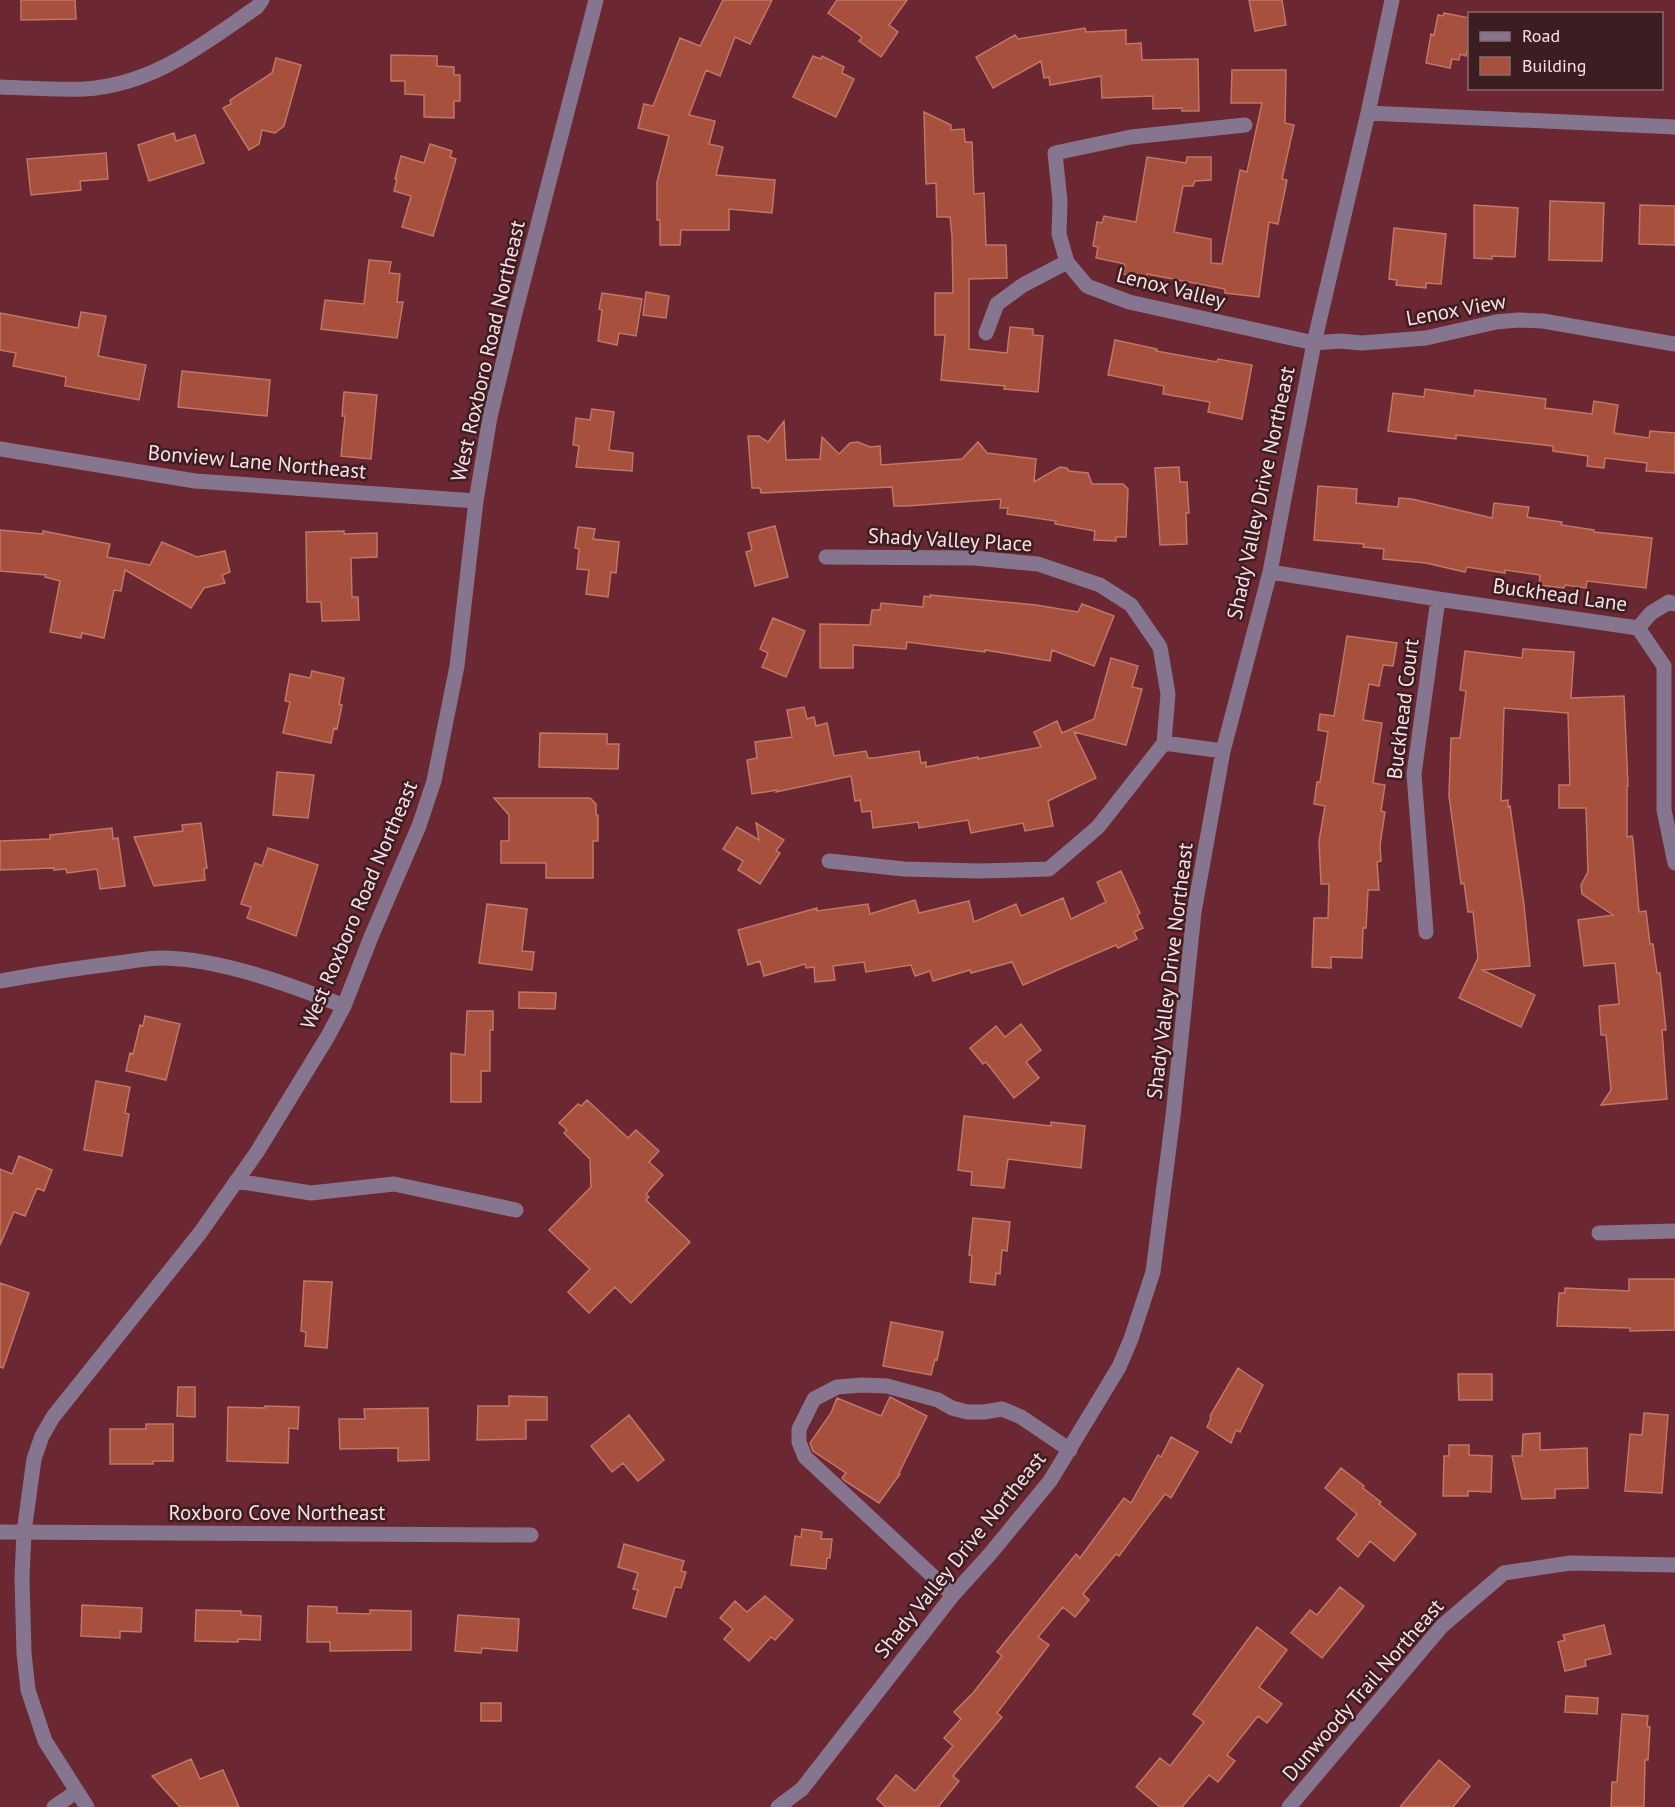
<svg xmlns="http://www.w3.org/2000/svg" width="1675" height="1807" font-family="'PT Sans',sans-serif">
<rect width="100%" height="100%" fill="#6b2732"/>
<path fill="#a6503d" stroke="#c07766" stroke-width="1.5" d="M21,0H75L76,19L21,20Z
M723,0H772L750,44L735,37L720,76L706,70L689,115L715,121L709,144L723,147L716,175L775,180L772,213L729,209V230H681L680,245H660V220H657V182L669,136L638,128L644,104L653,106L680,38L700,46Z
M837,0H907L889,25L898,32L881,57L859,41L862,37L828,13Z
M1249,0H1282L1286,25L1255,31Z
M1444,13L1470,18V39L1466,56L1460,54L1459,60L1452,59L1450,68L1426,63L1431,34L1434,35L1438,15L1443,16Z
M1085,28L1086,32L1126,30V44L1141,43L1142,60L1198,59L1199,111H1182V108L1153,109V96L1102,98L1101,76L1050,85L1049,77L1044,78L1041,61L993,88L976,57L1015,35L1018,39Z
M391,55L437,56V66L454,67V75H460V101H454V118L424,117V95L405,94V81H391Z
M813,56L821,59L822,56L844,67L842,73L854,79L836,117L793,97Z
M276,58L301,65L284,126L275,133L262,130L259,144L249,150L223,108L231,104L230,100L272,73Z
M1232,70H1286L1285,123L1294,125L1282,179L1287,180L1278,224L1269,222L1259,297L1225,293V289L1147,274L1146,279L1123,274L1125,264L1096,258L1098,247L1093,246L1097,222L1102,223L1104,216L1136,222L1147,157L1186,163L1187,157H1211V180L1195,181L1193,186H1183L1174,232L1211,239V263L1222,264L1240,170L1247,172L1262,103H1231Z
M924,112L951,125V130L964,129L965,142H972L974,194L984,193L986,245H1006L1007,278L969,279V349L1007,353L1010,327L1033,329V335L1043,336L1038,392L1004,389L1005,386L941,380L945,335H935V293H953L952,236L950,217H937L936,183L926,184Z
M174,133L176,141L195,135L204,163L149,181L138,145Z
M430,144L452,151L450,157L456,159L433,236L402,227L411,196L394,191L397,179H395L401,156L424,163Z
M106,153L108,179L80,181L81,190L31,195L27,159Z
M1550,201L1604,203L1602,261L1549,260Z
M1474,205L1518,208L1515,257L1492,256V259L1474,258Z
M1640,205L1675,206V245L1639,244Z
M1394,228L1446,234L1441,284L1426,283V288L1396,285L1397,280L1389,279Z
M369,260L391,262L389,273L400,274L397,302H403L397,338L321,329L325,300L364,304Z
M646,292L669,296L666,318L643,315Z
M602,293L642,299L636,336L619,333L617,345L598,341L602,310L599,309Z
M81,312L106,316L98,356L146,365L139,400L65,386L66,377L13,366L16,353L0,350V313L78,328Z
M1115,340L1157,349L1156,351L1217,362L1218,359L1252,365L1242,419L1208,412L1210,402L1163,394L1164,386L1108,375Z
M182,371L270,380L267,416L178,407Z
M1425,389L1474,396L1475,390L1546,399L1545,408L1592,414L1594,401L1618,405L1614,433L1649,438L1650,431L1675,433V473L1646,471L1647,463L1605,458L1604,468L1587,466L1588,456L1553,451V446L1456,435V439L1388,431L1393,393L1424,397Z
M344,392L377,395L371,459L341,456L345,416H342Z
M592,409L614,412L609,450L633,453L632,471L576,467L579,446L573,445L576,418L590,420Z
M784,421L786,460L820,459L822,437L839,454L850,443L858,442L870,447L880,446L881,465L962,459L978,442L987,453L1036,459L1034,482L1060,467L1067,468L1069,471L1088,473L1092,484H1123L1128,489L1126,537H1116V541L1094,540L1095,531L1055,524L1056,521L1007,514L1008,508H1000L1001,499L907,506H894L892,487L761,493L760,488H752L748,436H759L768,442Z
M1179,467L1180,482H1187L1189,513H1186L1187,544L1160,545L1155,468Z
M1318,486L1357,489L1356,503L1398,507L1399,498L1412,499L1492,518L1494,503L1529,507L1527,517L1562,522L1561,525L1594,530V532L1652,538L1646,588L1587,581L1586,588L1565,585L1564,588L1539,585L1540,575L1505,570V573L1467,567L1465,572L1426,563L1383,559L1384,549L1363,547L1364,544L1314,540Z
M775,526L788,577L755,586L746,552L752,550L748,533Z
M578,527L595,529L593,539L619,542L616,573L611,572L608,597L586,594L589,570L577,569L579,549L575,548Z
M0,530L43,534V531L110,544L107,557L150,565L162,542L197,557L225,551L230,572L222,575L225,583L204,588L191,608L125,570L121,591L114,590L104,638L82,633L81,638L50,632L60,581L45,577L46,575L0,571Z
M344,531V534L377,533V557L351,558L352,597H358L359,620L322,621L321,602H307L306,532Z
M930,595L1036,605L1078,612L1082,604L1114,616L1094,666L1052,650L1050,661L985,650V652L907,642L906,649L853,645V668H820V624L870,625L872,610H880L881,603L923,607L924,596L930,597Z
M773,618L805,631L786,677L762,667L768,653L760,649Z
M1347,636L1397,643L1393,666L1383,665L1379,686L1369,684L1363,720L1382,723L1373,783L1385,785L1381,811L1385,812L1380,845L1381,861L1377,862L1379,890H1368L1366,928H1363L1362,958L1331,957V968L1312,967L1314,918H1328L1329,884H1321L1319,841L1325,806L1314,804L1317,782H1320L1328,732L1318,730L1320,714L1334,716Z
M1523,649L1574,652L1571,698L1624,696L1628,786H1627V837L1632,836L1633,840L1639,912L1646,911L1650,944H1653L1657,973H1660L1666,1030H1662L1667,1099L1601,1105L1611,1090L1606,1035H1601L1599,1006L1619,1004L1615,963L1584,966L1578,920L1613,915L1582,894L1581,885L1588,872L1586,808H1559V785H1570L1568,713L1504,708L1501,801L1508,800V807L1510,806L1524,905L1530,966L1482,970L1535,995L1521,1027L1459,998L1478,958L1473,912H1468L1464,883L1461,884L1449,796L1451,738H1460L1466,691L1460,690L1465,651L1522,658Z
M1111,658L1138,666L1132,687L1142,689L1126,745L1074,732L1096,778L1048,801L1053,826L1025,831L1023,823L971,833L968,820L919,828L918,822L873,828L871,811L862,812L860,800L855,801L851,776L776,792L777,790L752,794L747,760L757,758L755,742L792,737L787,710L804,707L807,719L814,717L816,726L827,723L834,756L866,751L868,758H874L919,751L921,763L926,762V767L978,757V759L1041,747L1034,732L1057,721L1062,733L1094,719Z
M312,671L344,678L339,704L342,705L337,729L334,728L331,743L283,733L290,702L285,701L290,674L310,678Z
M540,733L607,734V744H619L618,769L539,767Z
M277,772L314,775L308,818L273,815Z
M494,798H590L596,804V815H598V841H593V878H546V863H501V841H509V815Z
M201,823L207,868L204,869L205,880L154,886L134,837L183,831L182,825Z
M756,823L784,840L776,851L780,853L760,884L738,870L743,861L723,849L737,827L759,840Z
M112,828L113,839L118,838L125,886L100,889L97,869L67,873L66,869L54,870V868L0,870V841L50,839V835Z
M268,848L318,865L296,936L247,918L251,907L241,904L255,863L262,866Z
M1121,871L1140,913L1137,915L1143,928L1134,932L1137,939L1118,948L1116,945L1023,985L1012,962L971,973L970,970L933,981L930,971L915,976L911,965L866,972L864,962L833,966L835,980L815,982L814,967L806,968L805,964L764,976L760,961L748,965L738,930L817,908V911L868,904L870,914L915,900L919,913L969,901L974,922L1016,904L1021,916L1063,898L1071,919L1106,902L1097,882Z
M487,904L527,909L522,951L534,952L532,970L479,963Z
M519,992L556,993L555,1009L519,1008Z
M467,1011H493V1030H490V1071H481V1102H451V1053L465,1055Z
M145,1016L180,1024L166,1080L126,1071L130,1053L133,1054L140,1025L143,1026Z
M1021,1024L1041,1050L1026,1062L1039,1078L1014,1098L986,1062L983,1064L970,1048L996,1026L1005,1037Z
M96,1081L130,1087L125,1113L129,1114L122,1156L84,1150Z
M587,1100L628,1138L636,1130L659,1151L649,1162L663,1175L646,1194L649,1197L646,1200L690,1242L631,1303L615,1287L589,1313L568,1292L590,1269L549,1230L591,1187L590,1159L564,1133L567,1130L559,1123L578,1104L581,1106Z
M964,1116L1051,1126V1122L1085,1126L1081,1168L1008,1159L1004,1188L971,1185L972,1172L958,1170Z
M19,1156L52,1170L44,1191L37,1188L25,1216L14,1212L0,1245V1169L12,1174Z
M973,1218L1010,1222L1007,1251L1002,1250L1000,1274L996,1273L995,1285L970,1282L972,1256L969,1255Z
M1629,1279H1675V1330L1630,1331V1328L1557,1326L1559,1293H1565V1288L1629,1291Z
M304,1281L332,1282L327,1348L305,1346L306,1332L301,1331Z
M0,1283L29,1293L3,1368L0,1367Z
M891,1322L943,1332L937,1360L935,1359L931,1375L883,1366Z
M1238,1368L1263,1385L1240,1432L1236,1430L1231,1443L1207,1427L1211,1418L1210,1416Z
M1458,1374H1492V1400H1459Z
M178,1387H195V1417L177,1416Z
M509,1396L547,1397V1420H526V1439L477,1440L478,1406H509Z
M890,1397L927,1416L899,1473L900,1474L879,1503L845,1481L842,1478L846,1473L813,1451L810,1443L831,1413L837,1398L881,1416Z
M265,1406L299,1407L298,1429L289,1428L288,1463L227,1461L228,1407L265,1408Z
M428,1408L429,1460L398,1461V1448L340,1449L339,1419H365L364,1409Z
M1644,1413L1668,1415L1662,1493L1625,1491L1630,1434L1642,1435Z
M629,1415L664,1460L638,1481L623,1463L612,1472L591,1446Z
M146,1424H173V1461H153V1464H110V1429H146Z
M1540,1433V1450L1587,1448L1588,1488L1555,1489V1498L1522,1499L1512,1456H1522L1523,1434Z
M1171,1437L1198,1452L1171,1498L1165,1494L1119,1556L1116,1554L1083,1594L1089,1600L1075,1617L1063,1607L1038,1637L1049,1645L997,1713L1002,1717L953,1776L959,1781L938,1807H886L877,1799L896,1775L915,1791L953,1746L944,1738L961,1719L954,1712L973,1693L1002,1656L997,1652L1076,1554L1080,1558L1124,1498L1131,1503L1158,1455L1161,1457Z
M1449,1445H1469V1455L1492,1456L1491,1492L1468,1491V1496H1443L1444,1456H1449Z
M1341,1468L1364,1486L1363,1488L1381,1502L1379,1504L1416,1534L1394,1561L1370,1541L1358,1557L1337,1539L1357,1514L1325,1488Z
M802,1529L822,1532L821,1539H832L830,1558H827L826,1569L791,1565L795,1536L801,1537Z
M624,1544L684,1561L681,1571L686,1572L681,1588L675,1587L666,1617L633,1608L638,1590L633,1589L638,1573L618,1567Z
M1340,1587L1364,1606L1322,1658L1291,1633L1310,1610L1317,1615Z
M765,1596L793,1620L775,1640L771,1637L749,1661L724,1639L733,1629L720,1618L735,1601L747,1612Z
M82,1605L142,1608L141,1632L120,1631V1638L81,1636Z
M308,1606L337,1607V1613L370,1614V1610L411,1611V1650L330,1651V1642H307Z
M196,1610L241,1611V1615L261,1616L260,1640L238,1639V1642L195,1641Z
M458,1615L519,1619L517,1651L482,1648L481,1653L455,1651Z
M1604,1625L1611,1654L1585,1660L1586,1666L1565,1671L1558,1642L1565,1640L1563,1635Z
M1257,1627L1287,1650L1259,1687L1282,1704L1267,1723L1258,1716L1227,1755L1235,1761L1218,1782L1209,1775L1182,1807H1160L1136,1787L1160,1758L1170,1766L1204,1722L1193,1714Z
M1566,1696L1598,1698L1597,1714L1565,1712Z
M481,1703H501V1721H481Z
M1622,1714L1648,1716L1647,1726L1650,1727L1648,1760H1645L1644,1807H1611L1612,1782H1617Z
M191,1759L200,1779L223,1770L239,1807H180L152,1776Z
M1439,1760L1470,1786L1453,1807H1400Z"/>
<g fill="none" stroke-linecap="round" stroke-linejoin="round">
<path stroke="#86758f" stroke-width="15" d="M0,87C28,88 56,90 84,89C153,85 203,44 257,7L262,0
M1368,113L1675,127
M1245,125L1131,137L1055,153L1060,201L1059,234L1067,262L1087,286L1129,302L1314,343L1340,341L1362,343L1426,338L1496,322L1518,320L1543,321L1675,344
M986,333L997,304L1023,285L1067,262
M0,449L195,481L476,501
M826,557L974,558L1038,564L1100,585L1131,605L1160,647L1168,694L1164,743L1098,827L1049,869L979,871L904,869L829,861
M1270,572L1438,599L1638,628L1664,666V810L1675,863
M1638,628L1651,613L1669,602L1675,604
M1164,743L1223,751
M1426,932L1414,774L1438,599
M0,981C39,974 78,968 118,963C133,961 148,958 163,958C221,959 291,985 344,1006
M236,1181L311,1193L394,1184L516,1210
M1599,1233L1675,1231
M0,1532L531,1535
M953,1595L805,1457L799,1442V1429L814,1399L837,1387L862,1385L887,1386L938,1400L952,1408L967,1412H984L1002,1409L1021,1417L1070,1450
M54,1807L76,1792
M87,1807L45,1741L28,1690L24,1653L22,1578L24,1532L34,1459L42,1436L53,1417L200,1233L257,1152L328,1036L344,1006L371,937L419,826L434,781L457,666L476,501L490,417L514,317L596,0
M778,1807L802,1789L953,1595L990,1554L1050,1481L1119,1367L1131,1339L1153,1272L1173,1116L1194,912L1223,751L1270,572L1314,343L1368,113L1392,0
M1289,1807L1442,1626L1504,1573L1570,1563L1675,1565"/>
</g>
<g text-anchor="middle" stroke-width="5" stroke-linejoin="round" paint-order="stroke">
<g font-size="21" fill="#fae0e2" stroke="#3c1d21">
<text transform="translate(1171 288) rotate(14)" y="7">Lenox Valley</text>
<text transform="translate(1456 310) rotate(-10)" y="7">Lenox View</text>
<text transform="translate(488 351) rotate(-77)" y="7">West Roxboro Road Northeast</text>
<text transform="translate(257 462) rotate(5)" y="7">Bonview Lane Northeast</text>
<text transform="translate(1261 493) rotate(-78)" y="7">Shady Valley Drive Northeast</text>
<text transform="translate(950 540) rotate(3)" y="7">Shady Valley Place</text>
<text transform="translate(1560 595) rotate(8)" y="7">Buckhead Lane</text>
<text transform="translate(1403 709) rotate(-83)" y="7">Buckhead Court</text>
<text transform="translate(359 905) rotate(-67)" y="7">West Roxboro Road Northeast</text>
<text transform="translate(1170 971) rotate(-83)" y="7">Shady Valley Drive Northeast</text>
<text x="277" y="1520">Roxboro Cove Northeast</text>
<text transform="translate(960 1555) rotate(-51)" y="7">Shady Valley Drive Northeast</text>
<text transform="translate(1363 1690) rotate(-49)" y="7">Dunwoody Trail Northeast</text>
</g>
</g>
<rect x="1468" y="12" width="195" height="78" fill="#3c1d21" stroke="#886b6e" stroke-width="1.5"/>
<rect x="1480" y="32" width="30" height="9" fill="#86758f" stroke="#886b6e" stroke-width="1.5"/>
<text x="1522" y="42" font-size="18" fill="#fae0e2">Road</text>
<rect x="1480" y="57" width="30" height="18" fill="#a6503d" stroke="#886b6e" stroke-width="1.5"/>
<text x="1522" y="72" font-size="18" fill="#fae0e2">Building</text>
</svg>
